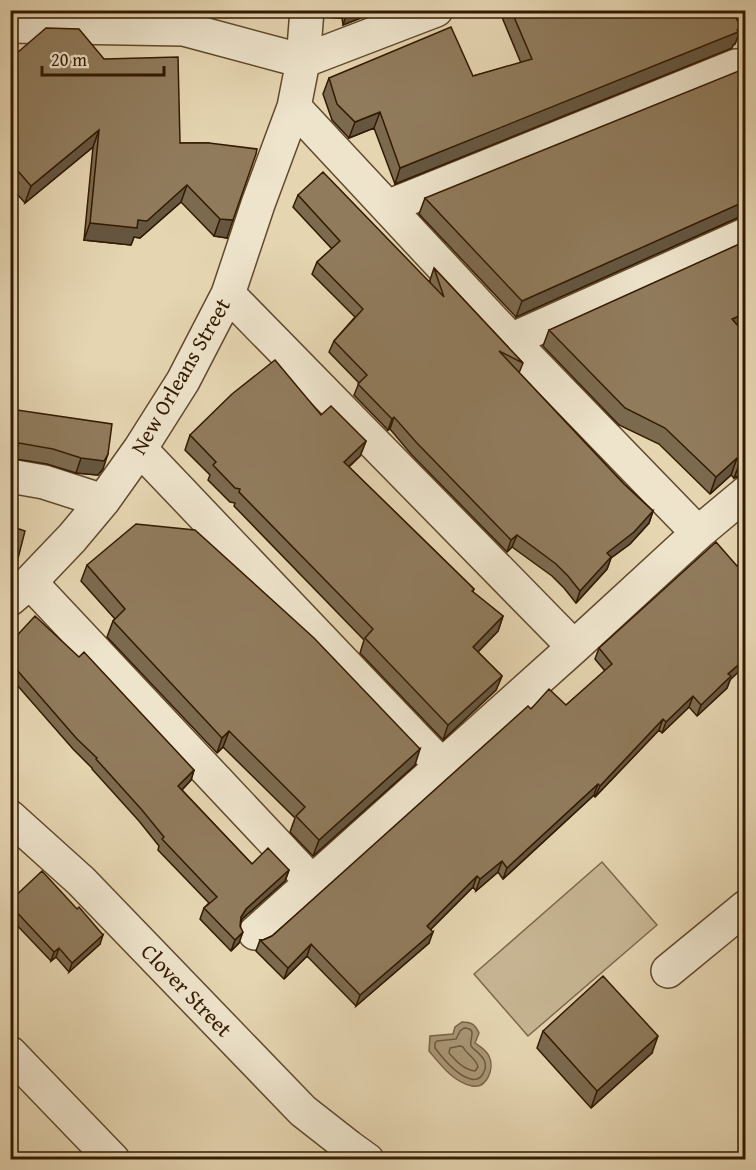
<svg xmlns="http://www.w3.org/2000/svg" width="756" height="1170" font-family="'Gentium Book Plus',serif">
<rect width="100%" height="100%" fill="#e5d5b1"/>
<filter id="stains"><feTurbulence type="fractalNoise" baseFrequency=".00333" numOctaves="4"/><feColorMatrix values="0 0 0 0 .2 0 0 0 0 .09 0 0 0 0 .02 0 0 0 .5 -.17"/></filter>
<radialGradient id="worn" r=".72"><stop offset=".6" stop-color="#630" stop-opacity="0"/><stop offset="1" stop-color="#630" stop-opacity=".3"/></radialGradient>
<path fill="#c7b593" stroke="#7d684a" stroke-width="1.5" d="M602,862L657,925L528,1036L474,974Z"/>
<path fill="#a89575" stroke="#796446" stroke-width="1.5" d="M462,1022C471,1022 475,1024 479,1033L475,1043C481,1047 486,1050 489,1056C495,1068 487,1089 472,1086C453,1082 440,1064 429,1051L430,1036L453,1034L455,1027Z"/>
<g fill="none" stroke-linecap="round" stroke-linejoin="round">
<path stroke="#6e583a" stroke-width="1.5" d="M464,1028C478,1028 469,1039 471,1046C475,1051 481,1054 484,1060C488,1068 482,1082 471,1079C457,1076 444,1060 435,1048V1043L437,1041L456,1039L460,1031Z
M460,1046L463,1047C467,1055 476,1058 478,1067L475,1071C464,1070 456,1061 449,1053L450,1048Z"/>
<defs>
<path id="minor" d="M10,26L184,29L303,61L436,10
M294,107L511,340L698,533
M387,207L736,66
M228,294L574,647
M511,340L745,235
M140,449L442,766
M10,476L44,482L103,501
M30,582L312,882
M10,599L30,582L72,538L103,501L140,449L183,381L228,294L258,204L294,107L303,61L307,10
M10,817L81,881L303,1111L349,1147L367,1160
M255,933L574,647L698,533L746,493
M668,971L746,907
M10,1053L113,1160"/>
</defs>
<use href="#minor" stroke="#60492c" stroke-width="36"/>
<use href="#minor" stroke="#eee4cc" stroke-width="33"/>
</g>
<path fill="#7c6a4f" stroke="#331a00" stroke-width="1.5" d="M326,10H381L343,25L342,18L325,17Z
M499,10H732L741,28L735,44L733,45L732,48L395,184L374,128L349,138L332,120L323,94L329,78L473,76L521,63Z
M10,59H104L180,143H209L227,238L214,236L181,202L140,238L134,237L131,245L84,240L93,147L25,203L10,186Z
M298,195L430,282V280L434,268L523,363L519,373L624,484L653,511L649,523L630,544L611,558L607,569L576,603L564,588L552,576L512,547L507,552L411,454L390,429L388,430L354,395L359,383L329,352L334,341L355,317L312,274L317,262L332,249L293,207Z
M425,198L737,218L516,317L419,214Z
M741,329L743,474L734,478L731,475L710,494L659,444L619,425L543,346L549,330Z
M10,409L103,469L98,475L76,473L47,464L10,458Z
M321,415L366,441L360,456L349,467L474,589L473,592L503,616L498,631L478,652L502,676L496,690L443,740L360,653L364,640L234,506L235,503L230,502L208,480L210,475L185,450L190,435Z
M87,565L415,765L313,856L290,832L295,818L223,747L217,753L107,637L113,621L115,619L81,581Z
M10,643L194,770L191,780L182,790L252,864L289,870L285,881L242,919L241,922L239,943L231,951L200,919L204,908L209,903L158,850L159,846L139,821L92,769V768L73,749L10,677Z
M599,648L730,680L727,688L697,716L689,707L662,733L659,730L595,797L594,795L503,879L498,872L476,891L473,887L431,929L429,943L356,1006L307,956L284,979L256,951L260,940H263L272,936L531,709L566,705L605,671L595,659Z
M10,901L100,944L69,972L56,957L51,961L10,918Z
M543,1031L652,1053L591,1108L537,1048Z"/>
<path fill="#655640" stroke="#331a00" stroke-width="1.5" d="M233,10H290L288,16L232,14Z
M328,10H345L342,18L325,17Z
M348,10H381L343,25Z
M741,28L735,44L733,45L732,48L395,184L400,168Z
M380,112L374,128L349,138L355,122Z
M99,130L93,147L25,203L31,186Z
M746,134V148L741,136Z
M187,185L181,202L140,238L134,237L131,245L84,240L90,223L138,220Z
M743,201H746V217L737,218L516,317L522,301Z
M220,219L233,220L227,238L214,236Z
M746,313V326L726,336L732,319Z
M394,417L390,429L388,430L392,419Z
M366,441L360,456L338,476L344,462Z
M19,443L13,458H10V444Z
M108,454L103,469L98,475L76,473L81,458Z
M737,458L731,475L710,494L716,477Z
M746,460V475L743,474L734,478L740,462Z
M653,511L649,523L630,544L611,558L607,569L576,603L580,591L607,553Z
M517,535L512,547L507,552L511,540Z
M17,562L14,571L10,574V568Z
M503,616L498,631L468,662L473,647Z
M746,658V665L730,680L727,688L697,716L701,705L728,674Z
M502,676L496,690L443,740L448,725Z
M693,696L689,707L662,733L666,722Z
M663,719L659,730L595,797L600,786Z
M229,731L223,747L217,753L222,738Z
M420,749L415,765L313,856L319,840Z
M194,770L191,780L175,797L178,786Z
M598,784L594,795L503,879L507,868Z
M502,861L498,872L476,891L480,879Z
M289,870L285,881L242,919L237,928L241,917L246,909Z
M477,876L473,887L423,937L427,926Z
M243,932L239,943L231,951L235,940Z
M433,932L429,943L356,1006L360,995Z
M103,935L100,944L69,972L72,963Z
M311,944L307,956L284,979L288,968Z
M59,948L56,957L51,961L54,952Z
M658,1036L652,1053L591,1108L597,1091Z"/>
<path fill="#907b5c" stroke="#331a00" stroke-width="1.5" d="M511,10H732L741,28L737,30L738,32L400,168L380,112L355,122L337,104L329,78L451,27L473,76L532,59Z
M46,28L79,29L104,59L178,57L180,143H209L257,149L256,154L233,220L220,219L187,185L147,221L138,220L137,228L90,223L99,130L31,186L10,162V59Z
M746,68V134L741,136L746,145V201L522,301L425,198Z
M323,172L444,297L434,268L523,363L499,351L624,484L653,511L634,532L607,553L611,557L580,591L568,576L556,564L517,535L511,540L416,442L394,417L392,419L358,384L367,375L334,341L363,309L317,262L340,241L298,195Z
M746,241V313L732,319L746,335V460L740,462L737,458L716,477L665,428L625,408L549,330Z
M275,360L321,415L331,406L366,441L344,462L474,589L472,591L503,616L473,647L502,676L448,725L365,638L373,629L239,492L240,489L235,488L213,465L216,462L190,435L232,394Z
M10,409L112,424L108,454L104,461L81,458L53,449L19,443L10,444Z
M136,524L195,530L314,638L420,749L319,840L296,816L305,807L229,731L222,738L113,621L125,609L87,565Z
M10,526L25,531L17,562L10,568Z
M716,542L737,566L746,558V658L728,674L731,676L701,705L693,696L666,722L663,719L600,786L598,784L507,868L502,861L480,879L477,876L427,926L433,932L360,995L311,944L288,968L260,940H263L272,936L528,706L531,709L549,689L566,705L612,664L599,648Z
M35,616L79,657L84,652L194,770L178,786L252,864L268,848L289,870L246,909L241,917L240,926L243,932L235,940L204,908L217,897L162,839L164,837L142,810L96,759L97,758L77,739L10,662V643Z
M42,871L77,909L79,907L103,935L72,963L59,948L54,952L10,905V901Z
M603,976L658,1036L597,1091L543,1031Z"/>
<g text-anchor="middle" stroke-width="4.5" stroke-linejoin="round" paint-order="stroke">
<g font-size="22" fill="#331a00" stroke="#eee4cc">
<text transform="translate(180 376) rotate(-60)" y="8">New Orleans Street</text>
<text transform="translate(187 990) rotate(46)" y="8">Clover Street</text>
</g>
</g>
<rect width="756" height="1170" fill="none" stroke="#e5d5b1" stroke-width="36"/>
<rect x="12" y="12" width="732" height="1146" fill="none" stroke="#331a00" stroke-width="3"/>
<rect x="18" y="18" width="720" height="1134" fill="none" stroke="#331a00" stroke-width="1.5"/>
<path d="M42 66v9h122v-9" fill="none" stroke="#331a00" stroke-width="3"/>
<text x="51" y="66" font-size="18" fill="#331a00" stroke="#eee4cc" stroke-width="4.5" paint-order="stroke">20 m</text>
<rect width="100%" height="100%" filter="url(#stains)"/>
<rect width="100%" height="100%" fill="url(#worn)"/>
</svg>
